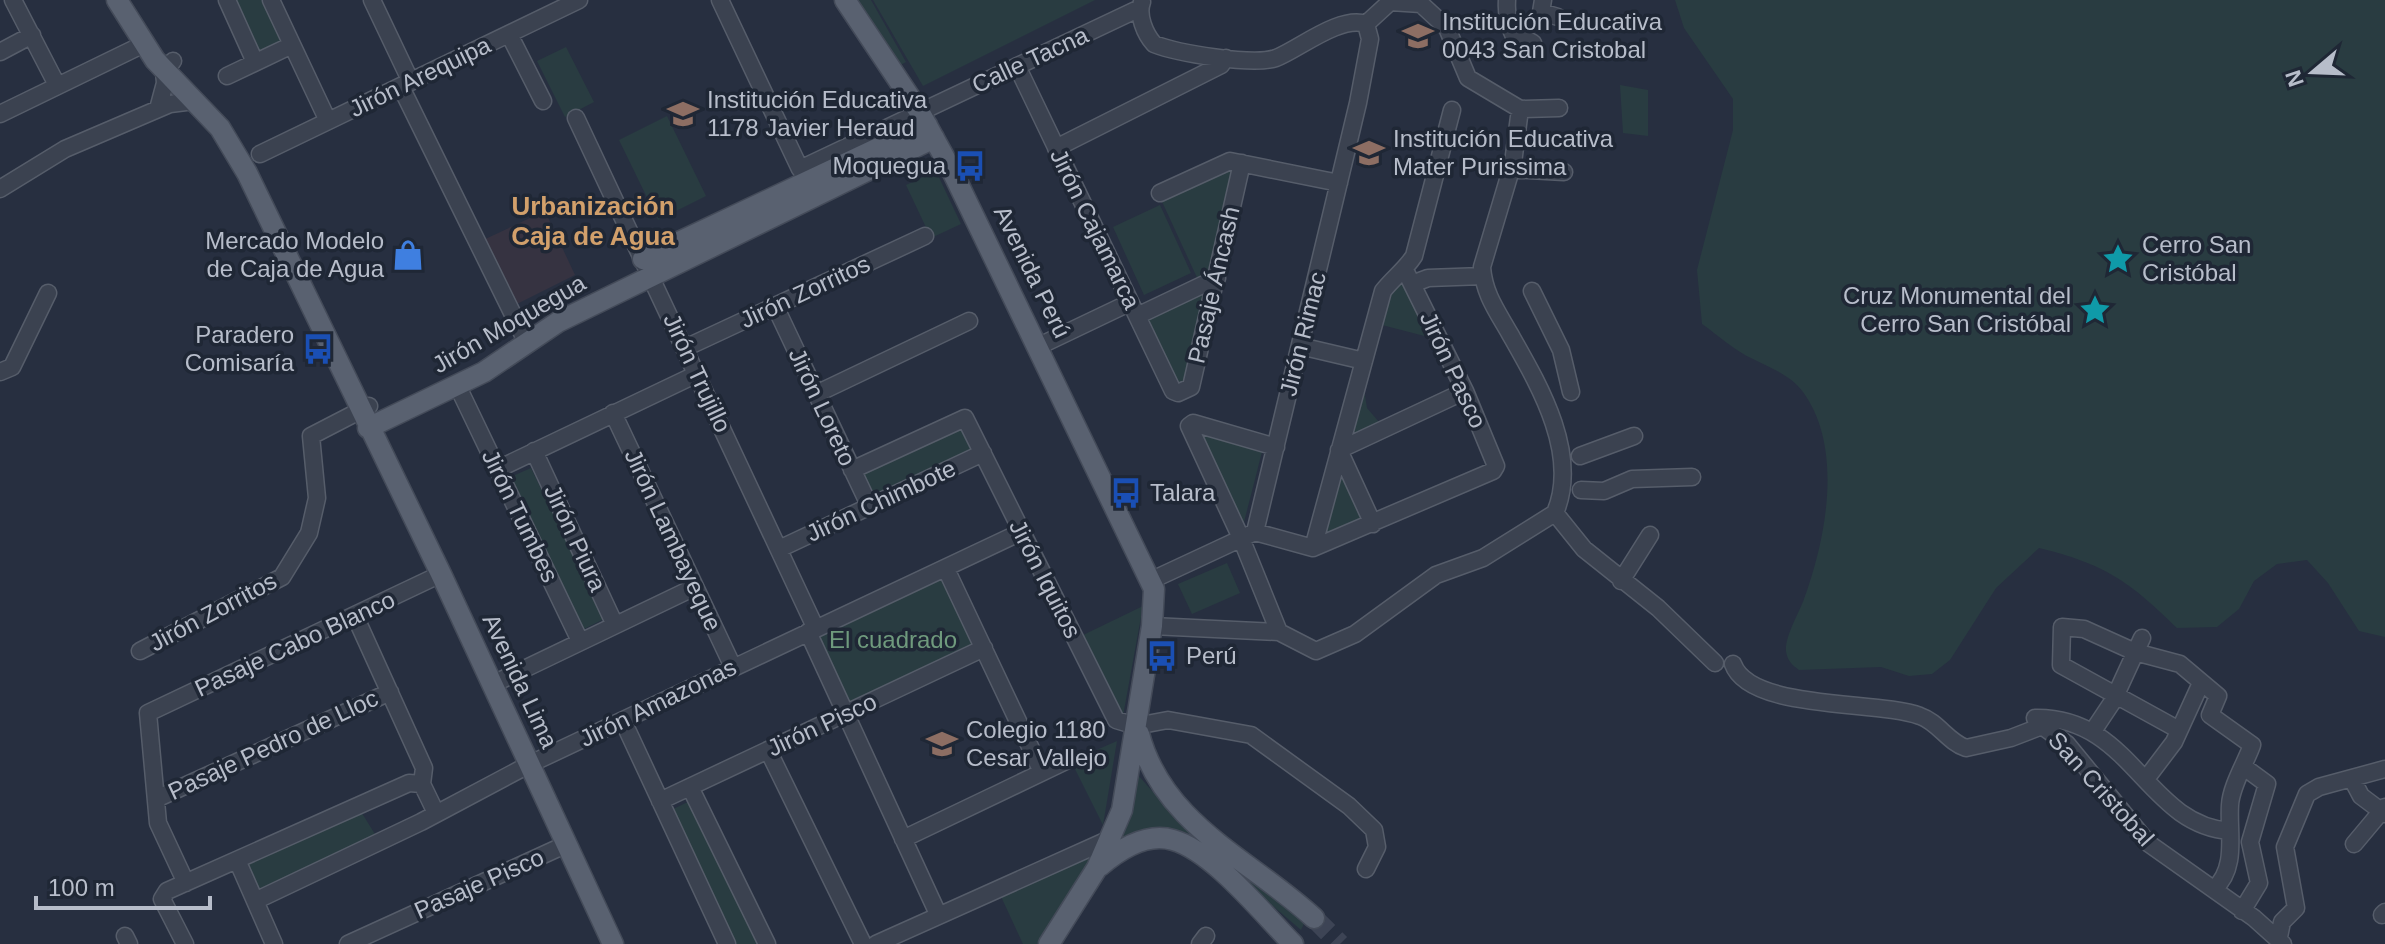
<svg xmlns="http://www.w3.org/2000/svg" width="2385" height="944" font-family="Helvetica,sans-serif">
<rect width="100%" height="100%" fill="#272f40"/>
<path fill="#363341" d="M545,211L575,275L511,307L481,241Z"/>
<path fill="#293c41" d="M228,0H269L289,44L255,59Z
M858,0H871L906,62L899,66Z
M873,0H1095L923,86Z
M1675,0H2385V637L2359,631L2328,583L2307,560L2277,564L2254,581L2239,609L2217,627L2177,628C2129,581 2105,564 2039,548L1996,588L1950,660L1932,674L1909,676L1881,667L1799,670C1792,665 1787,660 1786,651C1785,636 1799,613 1804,599C1826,539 1844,448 1803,392C1791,375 1770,368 1753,359C1735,351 1719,336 1702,324L1697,270L1733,130V99L1684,28Z
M566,47L594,102L565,117L537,61Z
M1620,85L1648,90V136L1623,133Z
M667,116L706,196L658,220L619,140Z
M1237,166L1212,276L1199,282L1159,195Z
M936,171L961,224L931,238L906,185Z
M1160,205L1191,273L1144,295L1113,227Z
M1405,278L1436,339L1382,325L1389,292Z
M1205,289L1186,389L1178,390L1141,316Z
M1363,384L1367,408L1379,422L1347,437Z
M962,423L976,453L871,501L856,471Z
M1197,432L1263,448L1242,530Z
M1338,461L1366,521L1317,544Z
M531,468L604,619L580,631L508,478Z
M1227,563L1240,593L1192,614L1178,584Z
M939,573L974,647L845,707L811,633Z
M1143,606L1123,716L1079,637Z
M1117,741L1103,825L1071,761Z
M1137,774L1186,829L1307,917L1301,930L1187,833C1162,824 1140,828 1118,842Z
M692,800L759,944H729L667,812Z
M360,810L378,839L256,894L243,864Z
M1086,853L1090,859L1037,944H1023L998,890Z"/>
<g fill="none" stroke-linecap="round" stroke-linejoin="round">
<path stroke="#3d4455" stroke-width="20" stroke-dasharray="20 10" stroke-linecap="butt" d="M1314,918L1340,944"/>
<defs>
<path id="minor" d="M13,0L57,85
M227,0L255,62
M271,0L328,121
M372,0L411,82
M720,0L800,169L1140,8
M1507,0C1506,17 1509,30 1519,44L1522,37L1533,43
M1543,0L1541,12L1558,17
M1142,2C1137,15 1145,34 1154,44C1177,53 1253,66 1276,58C1299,49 1340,15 1366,24
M1366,24L1390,2L1421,4L1447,28L1468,78L1520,109
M509,34L543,101
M0,52L32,35
M1017,66L1173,391L1178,393L1191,387L1242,163
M227,76L292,45
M401,87L527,343
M158,109L165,83L164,71L173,61
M1520,109L1559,108
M0,114L144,44
M576,118L816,629
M1056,148L1221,65L1226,58
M260,154L579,0
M1510,169L1564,172
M0,189L65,149L170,104L194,101
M1160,193L1230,161L1339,183
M1412,284L1428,278L1483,276
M1532,291L1561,350L1571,392
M775,306L870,507
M1137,316L1217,278
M1039,346L1129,303
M1300,346L1364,361
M685,348L925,236
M0,372L12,367L48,293
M460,391L580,641
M816,394L969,321
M613,413L733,667
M1276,447L1193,423L1189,426L1241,538L1279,632
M534,451L615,625
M1580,456L1634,436
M498,469L697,374
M852,470L965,418L1116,720L1136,726L1168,720L1251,735L1349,806L1374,830L1377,847L1366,869
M1581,490L1604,491L1632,479L1692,477
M1555,513L1584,549L1658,608L1715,663
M1373,524L1339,450L1465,391
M1255,532L1313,548L1493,471L1496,466L1465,391L1405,270
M1313,548L1383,291C1393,278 1405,270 1414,256L1452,110
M779,549L983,453
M946,569L1042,772
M1152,580L1255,532L1358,103L1370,39L1366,24
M1621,581L1650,535
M355,616L424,768L422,784
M1152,626L1279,632L1316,651L1355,634L1436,575L1483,558L1555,513C1580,454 1539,385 1510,334C1497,311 1484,294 1482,267L1513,163L1520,109
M808,632L938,914
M140,651L282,577L309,533L317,498L311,436L369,406
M1733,664C1750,711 1878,700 1920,716C1938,722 1948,742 1966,748L2011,738L2042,726L2067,744L2148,843L2254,918L2283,944
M493,684L695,587
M623,721L727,944
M2037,721L2035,718C2132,716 2146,825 2230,831
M2179,730L2061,665L2062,627L2084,629L2135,652L2180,664L2218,696L2210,715L2252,745C2246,762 2231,786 2230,805C2228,832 2238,868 2214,889
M2093,731L2113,701L2142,638
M768,750L863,944
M2146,779L2174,742L2201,683
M2352,779L2361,796L2385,814
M690,787L767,944
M156,799L390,692
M660,801L984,648
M903,839L1068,760
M2354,844L2385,807
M237,860L274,944
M186,883L158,823L148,713L441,574
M255,901L421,822L530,764L1021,532
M2242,911L2259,883L2250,842L2267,784L2244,767
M2382,915L2385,912
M125,936L129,944
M2279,937L2282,922L2296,908L2285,847L2307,794L2319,787L2385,769
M185,944L162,899L167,891L409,783L422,784L435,811
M348,944L567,844
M876,944L1112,838
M1200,944L1206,936"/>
<path id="major" d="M117,0L155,60L220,128L247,173L441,574L613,944
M845,0L919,111L953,173L1154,589L1152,626L1122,810L1097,868L1049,944
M643,259L927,125
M368,428L484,372L558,322L934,138
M1139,734C1163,825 1250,859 1314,918
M1100,866C1119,850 1146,832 1173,840C1213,851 1263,914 1293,944"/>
</defs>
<use href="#minor" stroke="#565d6a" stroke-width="19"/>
<use href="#major" stroke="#444b59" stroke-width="23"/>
<use href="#minor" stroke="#3b4250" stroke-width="16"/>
<use href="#major" stroke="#596170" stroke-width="20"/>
</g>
<defs>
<symbol id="school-bare" viewBox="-9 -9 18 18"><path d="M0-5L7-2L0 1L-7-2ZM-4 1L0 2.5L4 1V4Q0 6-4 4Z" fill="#8d6e63" stroke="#1f2735" stroke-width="2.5" paint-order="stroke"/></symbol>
<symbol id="bus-bare" viewBox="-9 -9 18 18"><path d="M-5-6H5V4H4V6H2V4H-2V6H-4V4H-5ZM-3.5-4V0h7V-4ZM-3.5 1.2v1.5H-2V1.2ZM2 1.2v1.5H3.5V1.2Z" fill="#1a4fb4" stroke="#1f2735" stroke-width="2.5" paint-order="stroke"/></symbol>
<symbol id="shop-bare" viewBox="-9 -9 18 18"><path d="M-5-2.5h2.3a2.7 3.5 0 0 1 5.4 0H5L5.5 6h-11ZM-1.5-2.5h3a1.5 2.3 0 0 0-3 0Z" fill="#3f7fe0" stroke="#1f2735" stroke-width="2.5" paint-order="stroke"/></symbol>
<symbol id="sight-bare" viewBox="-9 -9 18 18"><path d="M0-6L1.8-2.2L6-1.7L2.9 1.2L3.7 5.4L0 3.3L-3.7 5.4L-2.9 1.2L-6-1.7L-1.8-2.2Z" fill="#0f9aa8" stroke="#1f2735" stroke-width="2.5" paint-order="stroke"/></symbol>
</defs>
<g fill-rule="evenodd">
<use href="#school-bare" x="1396" y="14" width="44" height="44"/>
<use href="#school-bare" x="661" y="92" width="44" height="44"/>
<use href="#school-bare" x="1347" y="131" width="44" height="44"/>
<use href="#bus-bare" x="948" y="144" width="44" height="44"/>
<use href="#shop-bare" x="386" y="233" width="44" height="44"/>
<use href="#sight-bare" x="2096" y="237" width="44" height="44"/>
<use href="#sight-bare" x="2073" y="288" width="44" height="44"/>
<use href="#bus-bare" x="296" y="327" width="44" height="44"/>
<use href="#bus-bare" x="1104" y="471" width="44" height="44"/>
<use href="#bus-bare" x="1140" y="634" width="44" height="44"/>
<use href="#school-bare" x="920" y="722" width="44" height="44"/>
</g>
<g text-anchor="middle" stroke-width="7" stroke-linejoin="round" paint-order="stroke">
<g font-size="24" fill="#b7bdca" stroke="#1f2735" text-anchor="start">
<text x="1442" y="30">Institución Educativa<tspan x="1442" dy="28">0043 San Cristobal</tspan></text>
<text x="707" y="108">Institución Educativa<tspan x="707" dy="28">1178 Javier Heraud</tspan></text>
<text x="1393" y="147">Institución Educativa<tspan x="1393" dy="28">Mater Purissima</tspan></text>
<text x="946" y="174" text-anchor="end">Moquegua</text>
<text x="384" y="249" text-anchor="end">Mercado Modelo<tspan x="384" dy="28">de Caja de Agua</tspan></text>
<text x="2142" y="253">Cerro San<tspan x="2142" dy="28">Cristóbal</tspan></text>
<text x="2071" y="304" text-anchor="end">Cruz Monumental del<tspan x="2071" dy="28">Cerro San Cristóbal</tspan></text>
<text x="294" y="343" text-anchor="end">Paradero<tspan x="294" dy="28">Comisaría</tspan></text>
<text x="1150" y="501">Talara</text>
<text x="1186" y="664">Perú</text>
<text x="966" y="738">Colegio 1180<tspan x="966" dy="28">Cesar Vallejo</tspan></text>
</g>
<g font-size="24" fill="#b7bdca" stroke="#1f2735">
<text transform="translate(1030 60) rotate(-25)" y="8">Calle Tacna</text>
<text transform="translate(420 77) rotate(-26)" y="8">Jirón Arequipa</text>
<text transform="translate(1095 229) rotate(64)" y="8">Jirón Cajamarca</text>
<text transform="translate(1032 272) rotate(64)" y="8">Avenida Perú</text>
<text transform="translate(1214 285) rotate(-77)" y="8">Pasaje Áncash</text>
<text transform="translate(805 292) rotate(-25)" y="8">Jirón Zorritos</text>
<text transform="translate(509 324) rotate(-30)" y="8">Jirón Moquegua</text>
<text transform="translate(1303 334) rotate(-76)" y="8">Jirón Rimac</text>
<text transform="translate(1453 370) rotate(65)" y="8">Jirón Pasco</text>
<text transform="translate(697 373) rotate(65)" y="8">Jirón Trujillo</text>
<text transform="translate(822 407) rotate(65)" y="8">Jirón Loreto</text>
<text transform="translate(881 501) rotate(-25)" y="8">Jirón Chimbote</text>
<text transform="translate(520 516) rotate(64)" y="8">Jirón Tumbes</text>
<text transform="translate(575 538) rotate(65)" y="8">Jirón Piura</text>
<text transform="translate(673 540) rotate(65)" y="8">Jirón Lambayeque</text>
<text transform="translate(1045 579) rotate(63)" y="8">Jirón Iquitos</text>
<text transform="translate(213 612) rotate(-28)" y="8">Jirón Zorritos</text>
<text transform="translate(295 644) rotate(-25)" y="8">Pasaje Cabo Blanco</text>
<text transform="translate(520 681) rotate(65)" y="8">Avenida Lima</text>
<text transform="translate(658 703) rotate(-26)" y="8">Jirón Amazonas</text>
<text transform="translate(822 725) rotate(-25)" y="8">Jirón Pisco</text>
<text transform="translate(273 745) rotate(-25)" y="8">Pasaje Pedro de Lloc</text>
<text transform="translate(2101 789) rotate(48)" y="8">San Cristobal</text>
<text transform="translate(479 884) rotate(-24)" y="8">Pasaje Pisco</text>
</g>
<g font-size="24" fill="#6f9a7d" stroke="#1f2735">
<text x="893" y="648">El cuadrado</text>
</g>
<g font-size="26" font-weight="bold" fill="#d2a06b" stroke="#1f2735">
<text x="593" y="215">Urbanización<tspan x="593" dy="30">Caja de Agua</tspan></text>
</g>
</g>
<g transform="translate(2313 72) rotate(251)" stroke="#1f2735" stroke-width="6" paint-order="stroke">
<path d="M0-6L14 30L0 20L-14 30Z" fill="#b7bdca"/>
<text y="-12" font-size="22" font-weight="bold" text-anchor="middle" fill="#b7bdca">N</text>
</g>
<path d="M36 896v12h174v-12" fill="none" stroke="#b7bdca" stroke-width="4"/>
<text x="48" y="896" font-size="24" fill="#b7bdca" stroke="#1f2735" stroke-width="6" paint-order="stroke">100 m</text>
</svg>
